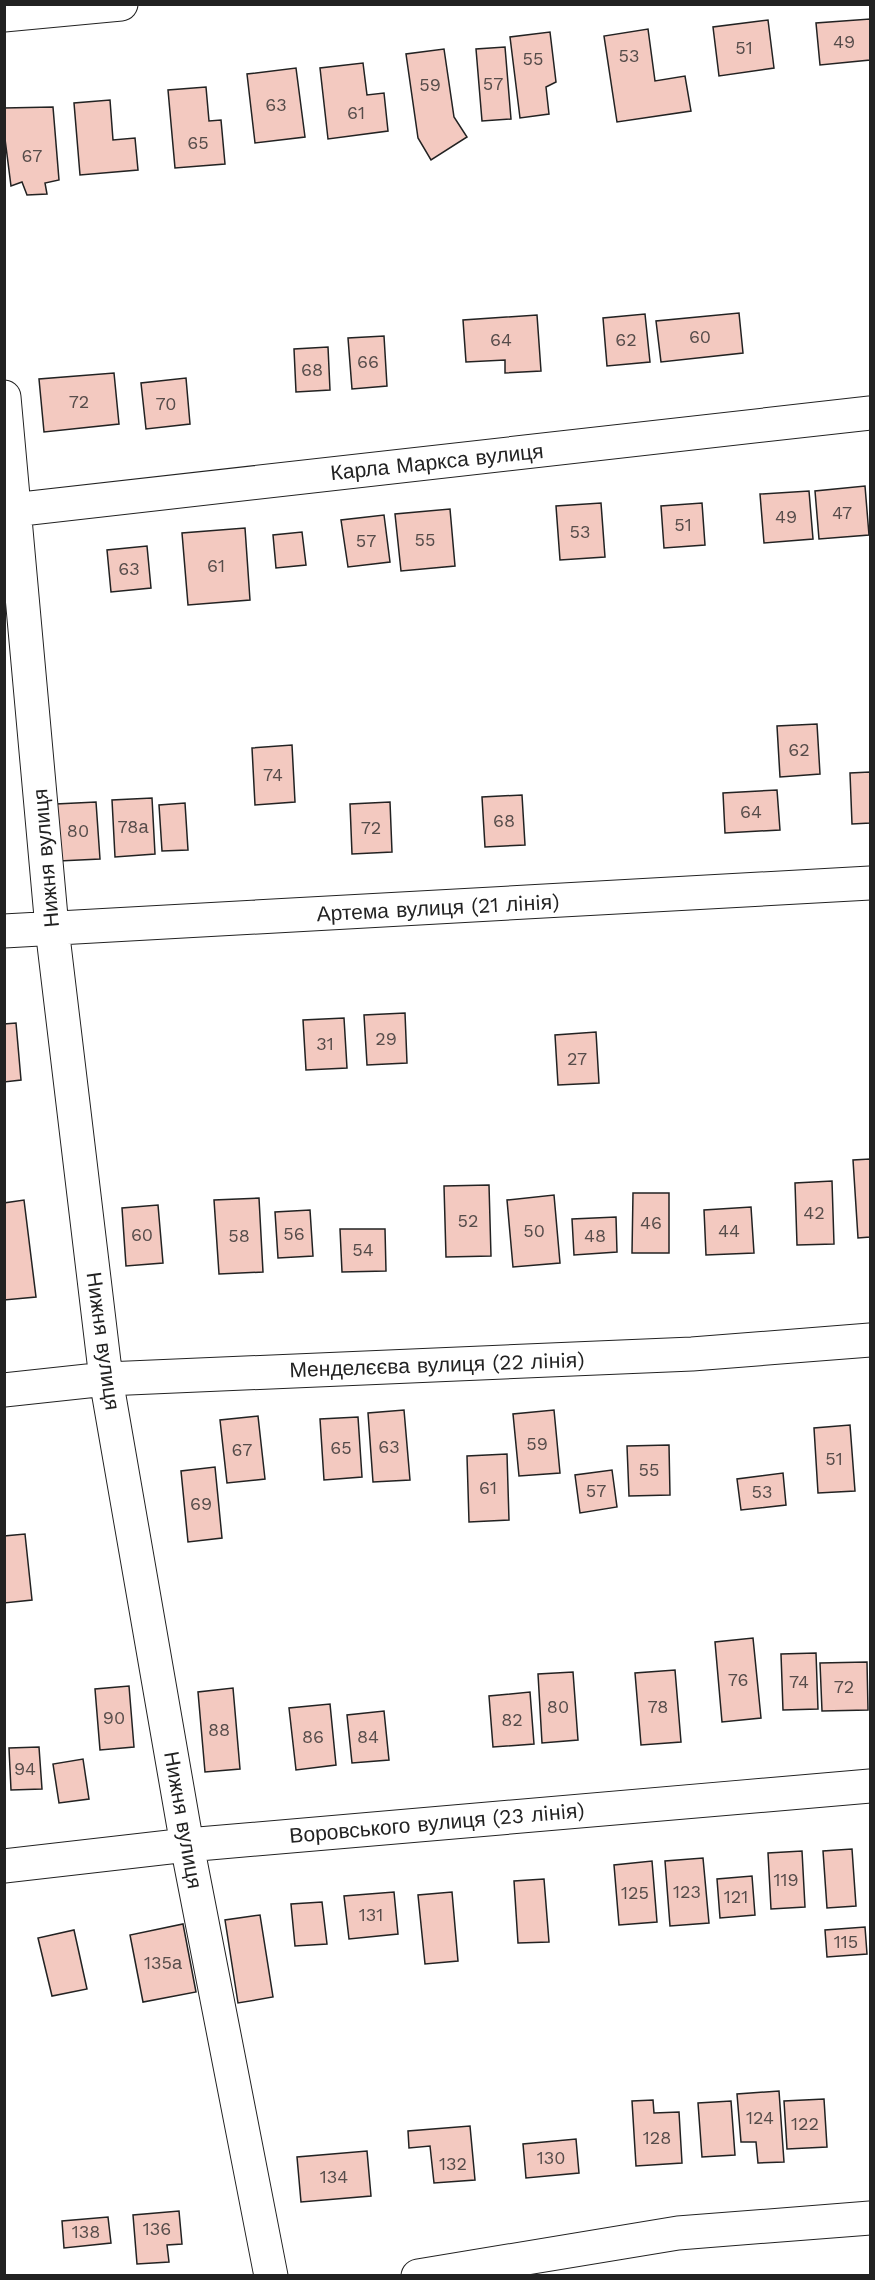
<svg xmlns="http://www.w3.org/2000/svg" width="875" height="2280" font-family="'Work Sans',sans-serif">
<rect width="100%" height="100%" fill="#fff"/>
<path fill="#f3c9c0" stroke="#222" stroke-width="1.5" d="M870,19V60L820,65L816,23Z
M768,20L774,68L719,76L713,27Z
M648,29L655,81L685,76L691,111L617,122L604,36Z
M550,32L556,82L546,87L549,114L520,118L510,37Z
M505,47L511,119L482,121L476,49Z
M444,49L454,117L467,137L431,160L418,138L406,54Z
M363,63L367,95L384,93L388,131L328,139L320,68Z
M296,68L305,137L255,143L247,74Z
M206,87L209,121L221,120L225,164L175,168L168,90Z
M110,100L113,140L135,138L138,170L80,175L74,103Z
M53,107L59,180L45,183L47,194L27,195L22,182L11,186L4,131V108Z
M739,313L743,353L661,362L656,321Z
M645,314L650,362L607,366L603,318Z
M537,315L541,371L505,373V360L466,362L463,320Z
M384,336L387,386L352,389L348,338Z
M328,347L330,390L296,392L294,349Z
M114,373L119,424L44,432L39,379Z
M186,378L190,424L146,429L141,383Z
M865,486L869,535L819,539L815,491Z
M809,491L813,539L764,543L760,494Z
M601,503L605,557L560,560L556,506Z
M702,503L705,545L664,548L661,506Z
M450,509L455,566L401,571L395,514Z
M384,515L390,562L348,567L341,520Z
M245,528L250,600L188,605L182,533Z
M302,532L306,565L276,568L273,535Z
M147,546L151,588L111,592L107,550Z
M817,724L820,774L780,777L777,726Z
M292,745L295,802L255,805L252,748Z
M870,772V823L852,824L850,773Z
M777,790L780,830L725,833L723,793Z
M522,795L525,845L485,847L482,797Z
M152,798L155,854L115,857L112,800Z
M96,802L100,859L59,861L56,804Z
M390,802L392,852L352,854L350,804Z
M185,803L188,850L162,851L159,805Z
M405,1013L407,1063L367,1065L364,1015Z
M344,1018L347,1068L306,1070L303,1020Z
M16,1023L21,1080L4,1082V1024Z
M596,1032L599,1083L558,1085L555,1035Z
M870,1159V1237L858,1238L853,1160Z
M832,1181L834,1244L797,1245L795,1183Z
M489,1185L491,1256L446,1257L444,1186Z
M633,1193H669V1253H632Z
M554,1195L560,1263L513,1267L507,1200Z
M259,1198L263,1272L219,1274L214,1200Z
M24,1200L36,1297L4,1300V1203Z
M158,1205L163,1263L126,1266L122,1208Z
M751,1207L754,1253L706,1255L704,1210Z
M310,1210L313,1256L278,1258L275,1212Z
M616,1217L617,1252L574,1255L572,1219Z
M340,1229H385L386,1271L342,1272Z
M404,1410L410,1480L373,1482L368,1413Z
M554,1410L560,1473L519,1476L513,1414Z
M258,1416L265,1479L227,1483L220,1420Z
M358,1417L362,1477L324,1480L320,1419Z
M850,1425L855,1491L818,1493L814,1428Z
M669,1445L670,1495L629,1496L627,1446Z
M507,1454L509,1520L469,1522L467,1456Z
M215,1467L222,1538L188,1542L181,1471Z
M612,1470L617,1507L580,1513L575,1475Z
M783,1473L786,1505L741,1510L737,1479Z
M25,1534L32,1600L4,1603V1536Z
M753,1638L761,1718L722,1722L715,1642Z
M816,1653L818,1709L783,1710L781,1654Z
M867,1662L868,1710L822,1711L820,1663Z
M675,1670L681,1742L641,1745L635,1673Z
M573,1672L578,1740L542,1743L538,1674Z
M129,1686L134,1747L100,1750L95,1689Z
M233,1688L240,1769L205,1772L198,1692Z
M530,1692L534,1744L493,1747L489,1696Z
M330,1704L336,1765L296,1770L289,1708Z
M384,1711L389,1760L352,1763L347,1715Z
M39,1747L42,1789L11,1790L9,1748Z
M83,1759L89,1799L59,1803L53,1764Z
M852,1849L856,1906L827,1908L823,1851Z
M802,1851L805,1907L771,1909L768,1853Z
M703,1858L709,1923L670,1926L665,1861Z
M652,1861L657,1922L619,1925L614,1865Z
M752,1876L755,1915L720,1918L717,1879Z
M544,1879L549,1942L518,1943L514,1881Z
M394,1892L398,1934L349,1939L344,1896Z
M452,1892L458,1961L425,1964L418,1895Z
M322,1902L327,1944L295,1946L291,1904Z
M260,1915L273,1997L238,2003L225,1920Z
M183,1924L196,1992L143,2002L130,1935Z
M865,1927L867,1954L827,1957L825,1930Z
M74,1930L87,1989L52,1996L38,1938Z
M779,2091L784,2162L758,2163L756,2142H741L737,2094Z
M824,2099L827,2147L787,2149L784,2101Z
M653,2100L654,2113L679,2112L682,2163L636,2166L632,2101Z
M731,2101L735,2155L702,2157L698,2103Z
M470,2126L475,2180L434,2183L430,2146L409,2148L408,2131Z
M576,2139L579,2173L526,2178L523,2144Z
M367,2151L371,2196L301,2202L297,2157Z
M179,2211L182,2244L167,2245L169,2262L137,2264L133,2215Z
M108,2217L111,2243L64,2248L62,2221Z"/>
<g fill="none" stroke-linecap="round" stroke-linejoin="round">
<defs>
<path id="minor" d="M4,15L121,4
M4,397L52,928L106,1379L187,1845L271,2276
M4,511L870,413
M4,931L870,883
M4,1390L106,1379L692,1354L870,1340
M4,1866L187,1845L870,1786
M418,2276L678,2233L870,2218"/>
</defs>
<use href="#minor" stroke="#222" stroke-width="35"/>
<use href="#minor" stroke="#fff" stroke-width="33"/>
</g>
<g text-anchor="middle" stroke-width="4.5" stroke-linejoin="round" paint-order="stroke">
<g font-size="18" fill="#564c4a">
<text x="844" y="48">49</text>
<text x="744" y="54">51</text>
<text x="629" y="62">53</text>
<text x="533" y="65">55</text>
<text x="493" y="90">57</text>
<text x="430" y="91">59</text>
<text x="276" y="111">63</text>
<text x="356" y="119">61</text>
<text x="198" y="149">65</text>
<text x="32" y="162">67</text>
<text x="700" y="343">60</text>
<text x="501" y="346">64</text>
<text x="626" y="346">62</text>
<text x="368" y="368">66</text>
<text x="312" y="376">68</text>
<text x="79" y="408">72</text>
<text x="166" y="410">70</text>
<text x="842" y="519">47</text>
<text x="786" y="523">49</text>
<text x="683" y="531">51</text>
<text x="580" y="538">53</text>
<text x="425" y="546">55</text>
<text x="366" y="547">57</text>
<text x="216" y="572">61</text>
<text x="129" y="575">63</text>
<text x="799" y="756">62</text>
<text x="273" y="781">74</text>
<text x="751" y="818">64</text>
<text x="504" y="827">68</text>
<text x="133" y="833">78а</text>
<text x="371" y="834">72</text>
<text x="78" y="837">80</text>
<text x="386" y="1045">29</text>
<text x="325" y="1050">31</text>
<text x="577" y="1065">27</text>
<text x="814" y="1219">42</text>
<text x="468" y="1227">52</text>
<text x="651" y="1229">46</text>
<text x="534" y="1237">50</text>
<text x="729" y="1237">44</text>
<text x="294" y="1240">56</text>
<text x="142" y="1241">60</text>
<text x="239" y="1242">58</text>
<text x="595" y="1242">48</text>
<text x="363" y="1256">54</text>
<text x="537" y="1450">59</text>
<text x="389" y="1453">63</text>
<text x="341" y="1454">65</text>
<text x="242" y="1456">67</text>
<text x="834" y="1465">51</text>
<text x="649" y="1476">55</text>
<text x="488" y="1494">61</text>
<text x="596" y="1497">57</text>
<text x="762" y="1498">53</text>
<text x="201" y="1510">69</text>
<text x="738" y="1686">76</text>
<text x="799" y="1688">74</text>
<text x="844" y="1693">72</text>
<text x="558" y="1713">80</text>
<text x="658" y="1713">78</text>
<text x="114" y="1724">90</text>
<text x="512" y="1726">82</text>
<text x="219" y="1736">88</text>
<text x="313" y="1743">86</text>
<text x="368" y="1743">84</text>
<text x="25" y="1775">94</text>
<text x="786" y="1886">119</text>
<text x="687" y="1898">123</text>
<text x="635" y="1899">125</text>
<text x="736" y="1903">121</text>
<text x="371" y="1921">131</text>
<text x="846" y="1948">115</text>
<text x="163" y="1969">135а</text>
<text x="760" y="2124">124</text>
<text x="805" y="2130">122</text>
<text x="657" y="2144">128</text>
<text x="551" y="2164">130</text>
<text x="453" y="2170">132</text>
<text x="334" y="2183">134</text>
<text x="157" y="2235">136</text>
<text x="86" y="2238">138</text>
</g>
<g font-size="21" fill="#222" stroke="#fff">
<text transform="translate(437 462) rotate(-6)" y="7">Карла Маркса вулиця</text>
<text transform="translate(46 858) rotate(-95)" y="7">Нижня вулиця</text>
<text transform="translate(438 908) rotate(-3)" y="7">Артема вулиця (21 лiнiя)</text>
<text transform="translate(103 1341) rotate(82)" y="7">Нижня вулиця</text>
<text transform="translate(437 1365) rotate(-2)" y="7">Менделєєва вулиця (22 лiнiя)</text>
<text transform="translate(183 1820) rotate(80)" y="7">Нижня вулиця</text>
<text transform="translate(437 1823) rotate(-5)" y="7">Воровського вулиця (23 лiнiя)</text>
</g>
</g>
<rect width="875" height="2280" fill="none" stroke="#222222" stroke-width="12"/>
</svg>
